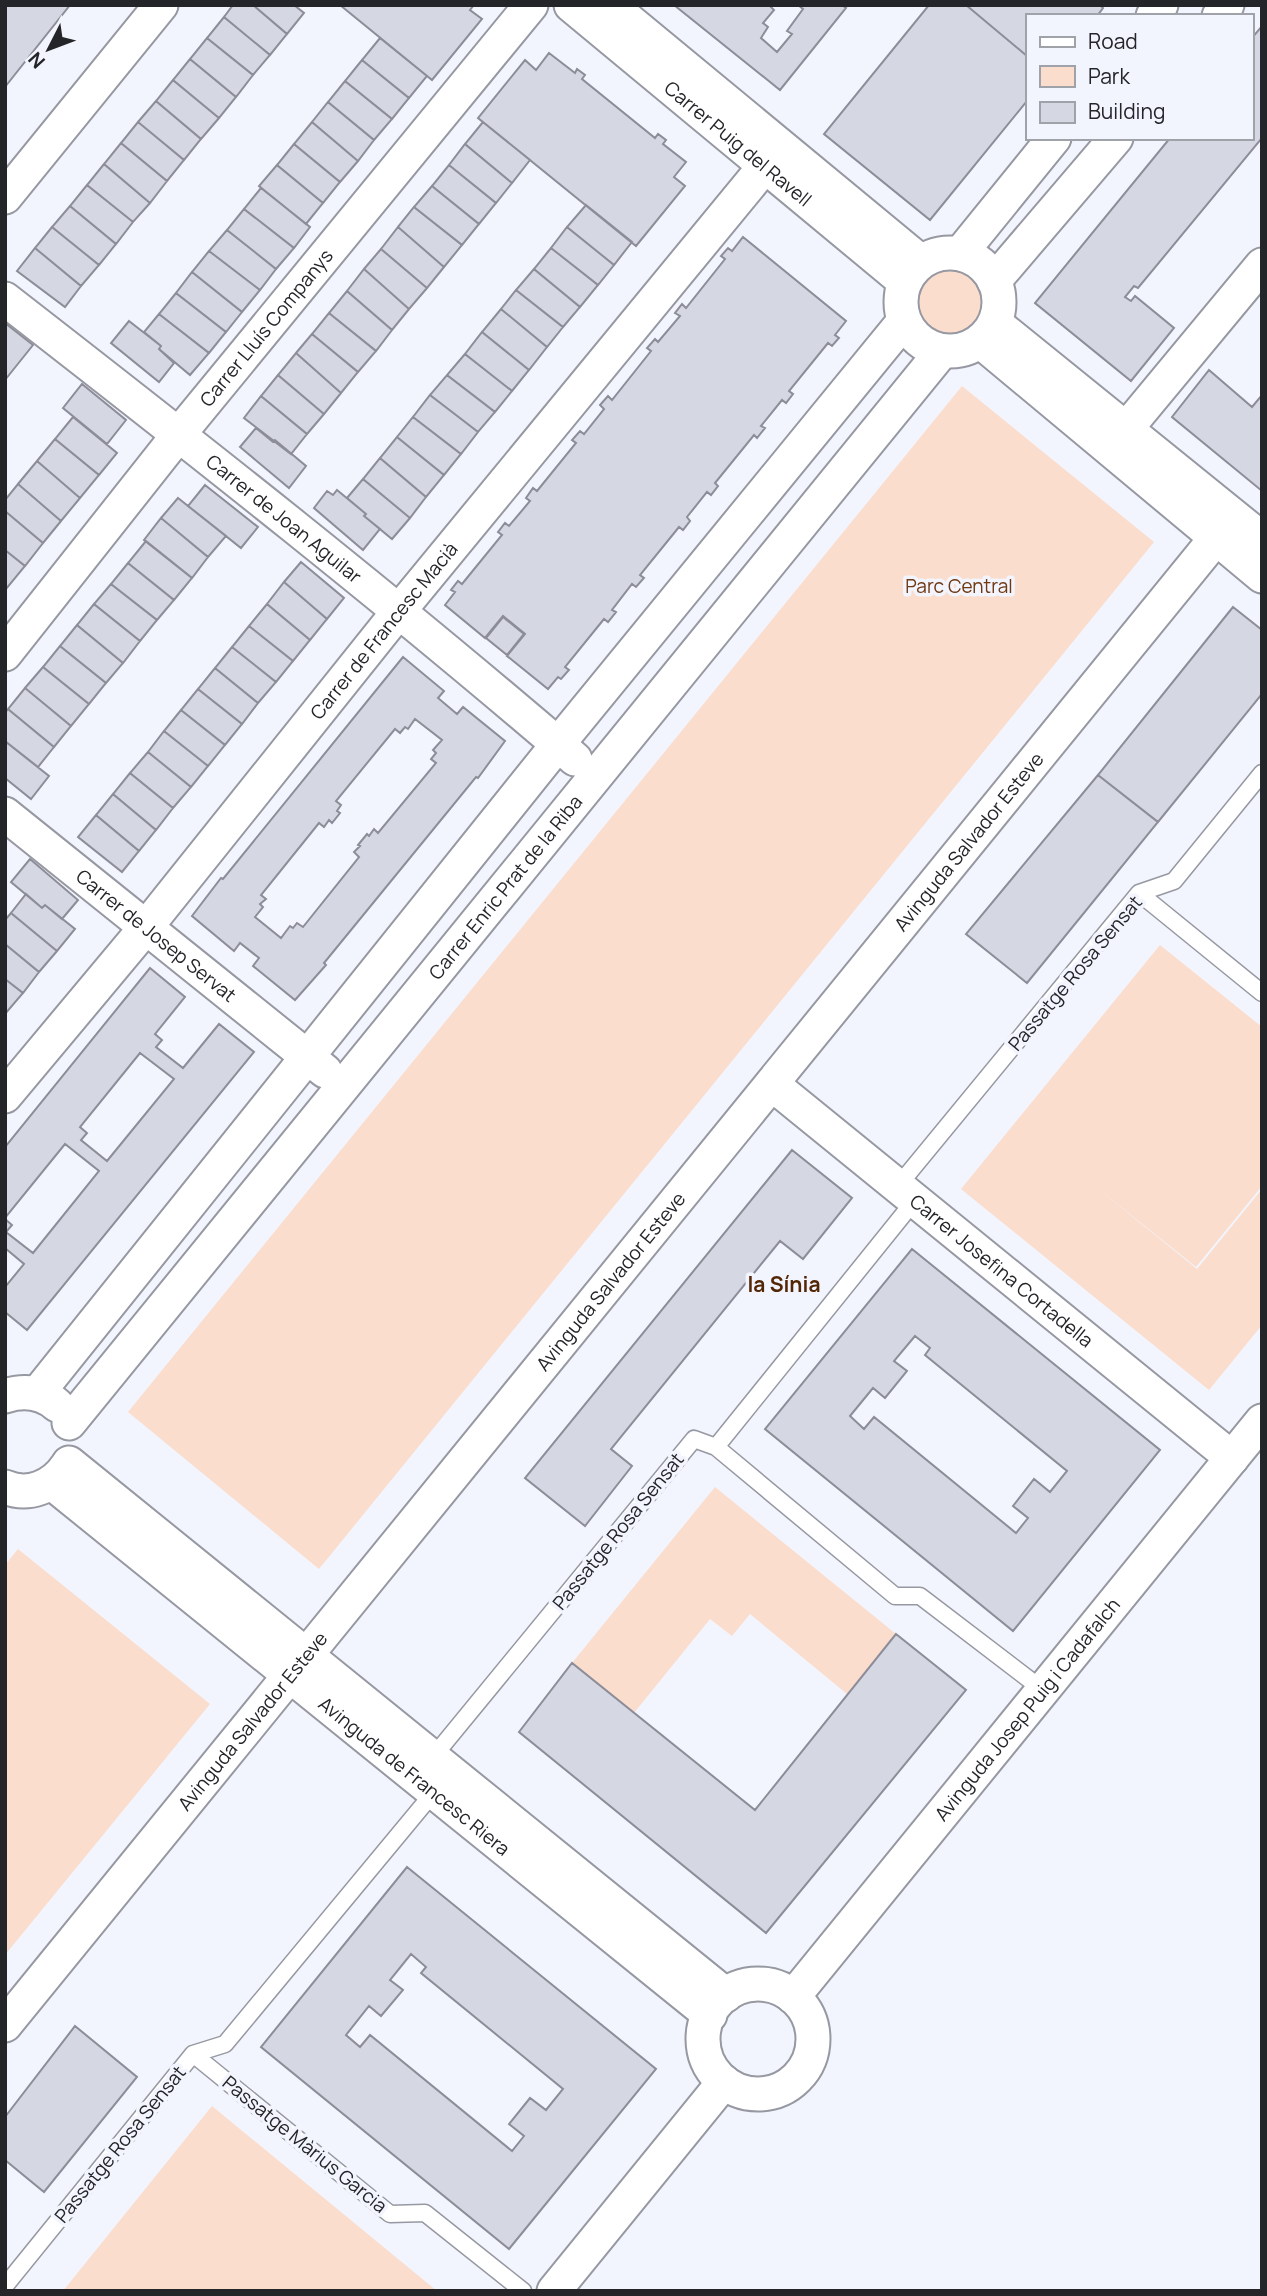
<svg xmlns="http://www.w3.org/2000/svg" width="1267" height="2296" font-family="Manrope,sans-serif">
<rect width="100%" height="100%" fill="#f3f5fe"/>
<path fill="#faddcc" d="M914 303a34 34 0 1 1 68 0a34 34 0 1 1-68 0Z
M962,386L1154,542L319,1569L128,1412Z
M1160,945L1262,1027V1186L1196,1267L1091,1183L1197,1269L1262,1189V1325L1209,1390L961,1189Z
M715,1487L896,1634L847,1694L750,1614L732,1636L710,1619L634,1713L572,1663Z
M18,1549L210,1704L5,1955V1565Z
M212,2106L437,2291H63Z"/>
<path fill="#d5d7e3" stroke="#8c8d98" stroke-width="2" fill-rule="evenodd" d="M5,5H70L5,87Z
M233,5H253L287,34L270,55L224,17Z
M253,5H294L304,13L287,34Z
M340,5H474L470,10L482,19L432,80Z
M674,5H769L774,10L763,23L768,27L761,38L777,52L792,34L787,31L803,9L798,5H842L846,8L780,90Z
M929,5H966L1027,56V101L930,220L824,134Z
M966,5H1100L1103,8L1097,16H1027V56Z
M224,17L270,55L253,75L207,38Z
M1262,26V138L1138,288L1134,286L1125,297L1131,301L1135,296L1174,328L1131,381L1035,303L1170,138H1251V39Z
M207,38L253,75L236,97L190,59Z
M380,38L427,76L409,98L362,60Z
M549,53L575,73L577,69L585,75L582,79L655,138L658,134L666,140L663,144L686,162L674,177L685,186L636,246L478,118L525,60L536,70Z
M190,59L236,97L219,118L173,80Z
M362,60L409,98L392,119L345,81Z
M173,80L219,118L201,139L156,101Z
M345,81L392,119L374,140L328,102Z
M156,101L201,139L184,160L138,122Z
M328,102L374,140L358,161L312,122Z
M138,122L184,160L167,181L121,143Z
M312,122L358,161L340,182L294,144Z
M483,122L530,160L512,183L465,144Z
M121,143L167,181L150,203L104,164Z
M294,144L340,182L323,203L277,165Z
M465,144L512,183L496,203L449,165Z
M104,164L150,203L133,222L87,185Z
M277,165L323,203L306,224L259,186Z
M449,165L496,203L479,224L432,186Z
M87,185L133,222L116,244L70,206Z
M432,186L479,224L462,245L414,207Z
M261,188L310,227L294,248L244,209Z
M586,205L632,242L614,265L567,227Z
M70,206L116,244L99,265L52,227Z
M414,207L462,245L444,267L398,227Z
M244,209L294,248L276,269L227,230Z
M52,227L99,265L81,286L35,248Z
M398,227L444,267L427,288L381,249Z
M567,227L614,265L598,285L551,248Z
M227,230L276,269L260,290L209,251Z
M743,237L846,321L835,335L839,338L832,346L828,343L789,391L793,394L786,403L782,400L761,426L765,428L757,438L754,435L715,483L718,486L711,495L707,492L687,517L690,521L683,530L679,527L640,575L644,578L636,587L632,584L612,610L616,612L608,622L604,619L565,667L569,670L561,679L558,677L548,689L507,656L525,634L503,616L485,638L445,605L455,592L451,590L458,581L462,584L502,535L498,532L505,523L509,526L530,501L526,498L533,488L537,491L576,443L572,440L580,431L584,434L604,409L600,405L608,396L612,400L651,351L647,348L655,339L658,342L680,316L675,313L682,304L686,308L725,259L721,256L728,248L732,251Z
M35,248L81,286L65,307L17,271Z
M551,248L598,285L580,307L534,269Z
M381,249L427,288L409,309L364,269Z
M209,251L260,290L242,312L192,272Z
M364,269L409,309L392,330L347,291Z
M534,269L580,307L563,327L516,290Z
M192,272L242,312L226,332L176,293Z
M516,290L563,327L547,347L501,309Z
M347,291L392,330L376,351L329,313Z
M176,293L226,332L209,353L159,314Z
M501,309L547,347L529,370L482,332Z
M329,313L376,351L358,372L312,334Z
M159,314L209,353L190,375L159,349L161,346L144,332Z
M129,321L161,346L159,349L174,363L159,382L111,343Z
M5,323L33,345L5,380Z
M482,332L529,370L512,391L465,354Z
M312,334L358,372L341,393L296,353Z
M296,353L341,393L324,414L278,375Z
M465,354L512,391L495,412L447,375Z
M1209,370L1252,407L1262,395V491L1172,417Z
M278,375L324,414L307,434L261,396Z
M447,375L495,412L478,432L430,395Z
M82,384L126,420L107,444L63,408Z
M430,395L478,432L461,454L413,417Z
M261,396L307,434L291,454L244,418Z
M73,417L117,453L99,475L55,439Z
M413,417L461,454L444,475L397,437Z
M256,428L273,442L275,440L306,466L289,488L240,447Z
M397,437L444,475L426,497L380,458Z
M55,439L99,475L80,498L37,461Z
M380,458L426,497L410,518L363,479Z
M37,461L80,498L61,521L18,484Z
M363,479L410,518L392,539L364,516L366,514L347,498Z
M18,484L61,521L43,543L5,511V500Z
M205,485L258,527L241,548L188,506Z
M337,490L366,514L364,516L380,529L363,550L314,508L327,491L333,495Z
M178,498L226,536L208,557L161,518Z
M5,511L43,543L25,566L5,550Z
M161,518L208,557L192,578L144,540Z
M146,541L192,578L174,600L128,563Z
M5,550L25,566L6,589L5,588Z
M301,562L344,598L327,619L284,582Z
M128,563L174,600L157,620L111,584Z
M284,582L327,619L310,640L267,604Z
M111,584L157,620L140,641L94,604Z
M94,604L140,641L123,663L77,625Z
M267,604L310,640L293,661L249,626Z
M1233,607L1262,630V694L1158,822L1098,775Z
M503,617L524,634L507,655L486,638Z
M77,625L123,663L106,683L60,646Z
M249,626L293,661L276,682L232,647Z
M60,646L106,683L89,704L43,667Z
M232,647L276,682L258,703L215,668Z
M403,657L444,691L438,698L457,714L463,707L505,741L478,778L476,777L324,963L326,965L295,1000L253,966L259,958L240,943L234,951L192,916L221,878L223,879ZM415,719L442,740L433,750L436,753L431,759L436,763L378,833L374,829L369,836L367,834L358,845L360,846L354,852L359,857L303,927L297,923L293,928L290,926L281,938L255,917L263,907L260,904L266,899L261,895L319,823L324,827L329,820L332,823L340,813L337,811L341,805L336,801L395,729L400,733L405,727L408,729Z
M43,667L89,704L71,726L25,688Z
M215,668L258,703L242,724L198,689Z
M25,688L71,726L54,747L8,709Z
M198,689L242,724L225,745L181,710Z
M8,709L54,747L38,767L5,741V713Z
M181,710L225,745L208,766L164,731Z
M164,731L208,766L191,787L148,752Z
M6,742L49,776L31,799L5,778Z
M148,752L191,787L173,808L130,773Z
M130,773L173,808L156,830L113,794Z
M1098,775L1158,822L1027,983L966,934Z
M113,794L156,830L139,851L96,815Z
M96,815L139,851L122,872L78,837Z
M30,859L78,900L62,919L45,905L42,908L11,882Z
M26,894L42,908L45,905L75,929L57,951L11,913Z
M11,913L57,951L39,972L5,944V920Z
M5,944L39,972L23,993L5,979Z
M150,968L185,997L155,1034L162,1040L156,1047L183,1068L219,1024L254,1052L27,1330L5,1312V1287L24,1264L5,1248V1219L12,1225L6,1232L33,1253L99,1171L65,1144L5,1218V1147ZM140,1053L174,1079L107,1161L81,1140L87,1133L80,1127Z
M5,979L23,993L5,1014Z
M792,1150L852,1198L803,1259L780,1241L611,1449L632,1466L585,1526L525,1478Z
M912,1249L1160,1450L1013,1631L765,1429ZM915,1336L930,1348L925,1355L1067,1471L1050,1492L1034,1479L1013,1506L1028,1518L1016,1533L874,1417L864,1429L850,1416L873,1388L885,1398L907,1371L894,1361Z
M896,1634L966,1690L766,1933L519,1732L572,1663L755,1810Z
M407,1867L656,2069L509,2249L261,2047ZM411,1954L426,1967L421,1973L563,2089L546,2110L530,2098L509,2124L524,2136L512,2151L370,2035L360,2047L346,2035L369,2006L381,2016L403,1990L390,1980Z
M75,2026L137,2077L44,2192L5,2160V2117Z"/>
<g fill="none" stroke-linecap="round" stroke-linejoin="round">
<defs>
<path id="service" d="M1139,893L1262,993
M898,1186L1139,893L1174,881L1262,773
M716,1447L895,1596H920L1043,1690
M433,1757L694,1439L716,1447L915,1200
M193,2054L390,2214L425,2213L523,2291
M5,2286L193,2054L225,2044L434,1792"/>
<g id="minor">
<path id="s1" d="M571,5L905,282"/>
<path d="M610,5L921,262"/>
<path d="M1153,16L1161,5"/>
<path d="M1219,16L1227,5"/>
<path d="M5,197L161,5"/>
<circle cx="950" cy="302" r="49"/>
<path d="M960,254L1054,138"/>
<path d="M994,281L1116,138"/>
<path id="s2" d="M5,299C198,449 390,600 575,759"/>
<path d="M995,323L1262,539"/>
<path d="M980,341L1262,576"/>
<path d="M1126,429L1262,265"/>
<path id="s3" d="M5,654L179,434L531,5"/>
<path id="s4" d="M5,814L325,1071"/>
<path id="s5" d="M772,1084L1232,1458"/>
<path id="s6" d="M5,1096L147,926L399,611L765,166"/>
<path d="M37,1394L558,744L904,321"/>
<path d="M5,1396C24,1390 42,1392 57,1405"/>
<path id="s7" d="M69,1423C362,1067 649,707 942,351"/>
<path d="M69,1463L726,1995"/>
<path id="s8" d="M52,1483L710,2015"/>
<path d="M5,1487C28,1497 53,1487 67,1466"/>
<circle cx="758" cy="2039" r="55"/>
<path id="s9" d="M793,1997L1262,1421"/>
<path id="s10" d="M5,2025L1216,538"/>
<path d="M554,2291L724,2082"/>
</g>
</defs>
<use href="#service" stroke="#9698a2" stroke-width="19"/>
<use href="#minor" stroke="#9698a2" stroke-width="37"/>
<use href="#service" stroke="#fff" stroke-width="16"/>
<use href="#minor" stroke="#fff" stroke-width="33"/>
</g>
<g text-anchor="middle" stroke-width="7" stroke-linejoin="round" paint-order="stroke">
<g font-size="19" fill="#242529" stroke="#f3f5fe">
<text dy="7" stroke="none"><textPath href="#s1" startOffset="217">Carrer Puig del Ravell</textPath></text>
<text dy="7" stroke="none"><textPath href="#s3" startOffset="418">Carrer Lluís Companys</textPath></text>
<text dy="7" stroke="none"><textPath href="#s2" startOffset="355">Carrer de Joan Aguilar</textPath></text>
<text dy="7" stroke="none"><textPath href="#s6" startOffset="600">Carrer de Francesc Macià</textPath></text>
<text dy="7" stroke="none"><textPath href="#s10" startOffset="1526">Avinguda Salvador Esteve</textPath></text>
<text dy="7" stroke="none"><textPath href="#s7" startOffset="691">Carrer Enric Prat de la Riba</textPath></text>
<text dy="7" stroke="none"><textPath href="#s4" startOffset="194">Carrer de Josep Servat</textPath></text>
<text transform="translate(1075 973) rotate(-50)" y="7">Passatge Rosa Sensat</text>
<text dy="7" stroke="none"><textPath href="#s5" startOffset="296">Carrer Josefina Cortadella</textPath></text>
<text dy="7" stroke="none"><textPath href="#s10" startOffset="959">Avinguda Salvador Esteve</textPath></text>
<text transform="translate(618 1531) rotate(-51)" y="7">Passatge Rosa Sensat</text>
<text dy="7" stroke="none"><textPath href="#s9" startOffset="371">Avinguda Josep Puig i Cadafalch</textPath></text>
<text dy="7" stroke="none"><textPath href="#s10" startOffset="392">Avinguda Salvador Esteve</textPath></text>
<text dy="7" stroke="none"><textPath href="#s8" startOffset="466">Avinguda de Francesc Riera</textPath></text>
<text transform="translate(120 2144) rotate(-51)" y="7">Passatge Rosa Sensat</text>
<text transform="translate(305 2144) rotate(39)" y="7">Passatge Màrius Garcia</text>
</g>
<g font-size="19" fill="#70380f" stroke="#f3f5fe">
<text x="959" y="593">Parc Central</text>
</g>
<g font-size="21" font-weight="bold" fill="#532604" stroke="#f3f5fe">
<text x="784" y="1292">la Sínia</text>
</g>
</g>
<rect width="1267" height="2296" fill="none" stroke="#242529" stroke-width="14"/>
<rect x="1026" y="14" width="228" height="126" fill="#f3f5fe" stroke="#a0a2a9" stroke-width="2"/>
<rect x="1040" y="37" width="35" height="10" fill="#ffffff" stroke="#a0a2a9" stroke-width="2"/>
<text x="1088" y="49" font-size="21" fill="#242529">Road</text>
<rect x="1040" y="66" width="35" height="21" fill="#faddcc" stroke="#a0a2a9" stroke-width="2"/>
<text x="1088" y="84" font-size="21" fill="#242529">Park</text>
<rect x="1040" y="102" width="35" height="21" fill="#d5d7e3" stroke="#a0a2a9" stroke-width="2"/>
<text x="1088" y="119" font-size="21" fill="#242529">Building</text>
<g transform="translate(49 49) rotate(228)" stroke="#f3f5fe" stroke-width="5" paint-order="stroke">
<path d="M0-5L12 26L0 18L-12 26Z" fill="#242529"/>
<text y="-10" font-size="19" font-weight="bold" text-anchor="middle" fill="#242529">N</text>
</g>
</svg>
